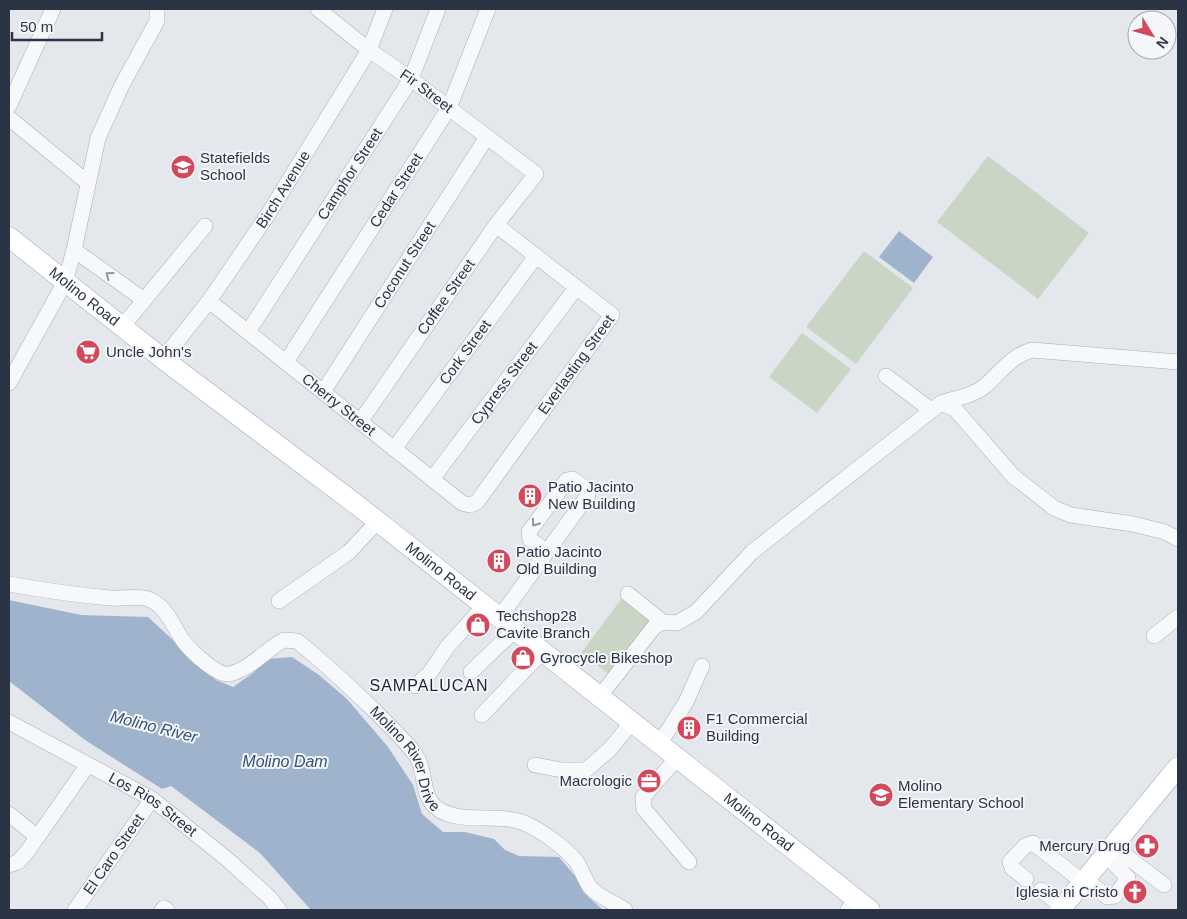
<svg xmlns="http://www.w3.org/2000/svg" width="1187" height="919" font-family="Arial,sans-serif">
<rect width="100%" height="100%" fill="#e4e7ec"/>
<path fill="#c9d6c5" d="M988,156L1089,233L1038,299L937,222Z
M864,251L913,288L856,364L806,327Z
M802,333L851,369L817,413L769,377Z
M622,598L651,620L610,675L581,653Z"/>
<path fill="#9fb4cc" d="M899,231L933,257L914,283L879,257Z
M9,600L81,615L148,617L216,680L233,687L253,673L267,659L292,657L319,675L347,699L388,747L413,785L422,814L443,832H465L494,839L505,850L519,856L559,857L575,876L584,893L603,910H311L260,853L171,786L162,789L85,740L9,681Z"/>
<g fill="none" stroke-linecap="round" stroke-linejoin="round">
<defs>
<g id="minor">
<path id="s1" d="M318,9L369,50L411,79L536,174L496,225L360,422"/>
<path d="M9,106L53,9"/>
<path d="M9,118L88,183"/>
<path d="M74,250L144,300"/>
<path id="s2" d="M209,301L432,479L462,503L470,505L477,502L612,315L496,225"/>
<path d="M122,327L205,226"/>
<path id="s3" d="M248,332L411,79L438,9"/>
<path id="s4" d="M163,359L209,301L267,216L369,50L385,9"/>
<path id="s5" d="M286,362L449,108L488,9"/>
<path d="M886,376L931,410"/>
<path d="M9,383L65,282L74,250L98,138L122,85L157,21V9"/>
<path id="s6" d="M323,392L487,137"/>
<path d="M941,403C956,398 973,396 985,386C1001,372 1011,356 1032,350L1178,362"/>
<path id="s7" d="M394,449L536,256"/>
<path id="s8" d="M432,479L576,288"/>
<path id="s9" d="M9,584C42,590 77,595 111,598C121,599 135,596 145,598C167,604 172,626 184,642C192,652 217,676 229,674C248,671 268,648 284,640L297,641C325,663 351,688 376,712C389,726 404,739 415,754C427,770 420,797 438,809C462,825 497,812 524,823C541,830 564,847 576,861C582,869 584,880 591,888C600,898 614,902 625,910"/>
<path d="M628,594L663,622L677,623L696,612L752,552L941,403L955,409L1013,476L1054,508L1071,515L1133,524L1165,532L1178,539"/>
<path d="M279,601L349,552L378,521"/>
<path d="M500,617L588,495V490L572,479L567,480L529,532L530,539L547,552"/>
<path d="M1154,636L1178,617"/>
<path d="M471,672L516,629"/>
<path d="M415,686L429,674L448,646L485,605"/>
<path d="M600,696L654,627L663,622"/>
<path d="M482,715L543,651"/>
<path id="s10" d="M9,722L152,799L227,859L270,898L279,910"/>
<path d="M660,743L686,702L702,666"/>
<path d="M678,757L643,797L644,809L689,862"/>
<path d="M535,765L562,770H586L610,749L633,721"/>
<path d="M9,814L36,836"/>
<path d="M1113,846L1164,885"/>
<path d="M9,865L18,862L27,852L87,766"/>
<path d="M1026,879L1012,868L1010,862L1025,846L1033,843L1083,882"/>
<path d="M1086,879L1107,897L1115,896L1128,878L1106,855"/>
<path d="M1041,890L1063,907"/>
<path id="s11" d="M75,910L152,799"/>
<path d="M162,910L164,908L167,910"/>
<path d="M848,910L856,899"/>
</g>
<g id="major">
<path id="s12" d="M9,237L163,359L357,505L870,910"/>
<path d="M1060,910L1178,767"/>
</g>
</defs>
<use href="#minor" stroke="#a9aeb7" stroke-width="16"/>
<use href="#major" stroke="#a3abb8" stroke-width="21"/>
<use href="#minor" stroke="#f7f8fa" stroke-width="15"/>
<use href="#major" stroke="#fff" stroke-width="20"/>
</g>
<defs><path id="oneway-chevron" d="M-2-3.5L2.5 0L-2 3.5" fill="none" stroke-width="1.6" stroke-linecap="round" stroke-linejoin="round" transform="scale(1.25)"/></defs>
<g stroke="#9196a0">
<use href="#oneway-chevron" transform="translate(109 275) rotate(-144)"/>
<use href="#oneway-chevron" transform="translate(535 523) rotate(126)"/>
</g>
<defs>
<symbol id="school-disc" viewBox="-11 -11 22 22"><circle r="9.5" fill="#d1495b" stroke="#f4f6f9"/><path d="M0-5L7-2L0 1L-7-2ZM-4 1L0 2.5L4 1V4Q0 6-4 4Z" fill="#fff"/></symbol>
<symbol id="supermarket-disc" viewBox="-11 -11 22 22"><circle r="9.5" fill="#d1495b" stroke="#f4f6f9"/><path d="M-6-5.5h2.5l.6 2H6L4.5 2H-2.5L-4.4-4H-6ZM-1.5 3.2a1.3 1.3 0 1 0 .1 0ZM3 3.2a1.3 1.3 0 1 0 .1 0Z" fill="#fff"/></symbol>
<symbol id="building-disc" viewBox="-11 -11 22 22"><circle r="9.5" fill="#d1495b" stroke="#f4f6f9"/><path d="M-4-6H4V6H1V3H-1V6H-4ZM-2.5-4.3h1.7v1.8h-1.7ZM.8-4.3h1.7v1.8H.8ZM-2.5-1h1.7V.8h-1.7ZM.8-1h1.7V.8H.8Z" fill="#fff"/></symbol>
<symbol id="shop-disc" viewBox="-11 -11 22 22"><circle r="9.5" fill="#d1495b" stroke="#f4f6f9"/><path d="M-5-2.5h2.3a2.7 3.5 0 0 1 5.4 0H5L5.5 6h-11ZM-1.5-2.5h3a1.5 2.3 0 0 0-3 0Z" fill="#fff"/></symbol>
<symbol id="office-disc" viewBox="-11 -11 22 22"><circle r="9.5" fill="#d1495b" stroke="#f4f6f9"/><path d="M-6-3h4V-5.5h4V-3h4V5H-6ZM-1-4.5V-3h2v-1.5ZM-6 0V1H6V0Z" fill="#fff"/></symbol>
<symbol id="pharmacy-disc" viewBox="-11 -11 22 22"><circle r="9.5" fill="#d1495b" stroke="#f4f6f9"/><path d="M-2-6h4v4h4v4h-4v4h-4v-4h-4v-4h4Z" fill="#fff"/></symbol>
<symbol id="church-disc" viewBox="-11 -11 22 22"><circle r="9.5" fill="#d1495b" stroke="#f4f6f9"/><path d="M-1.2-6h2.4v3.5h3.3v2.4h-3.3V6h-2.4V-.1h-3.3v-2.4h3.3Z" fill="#fff"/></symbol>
</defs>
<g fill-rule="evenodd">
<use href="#school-disc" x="169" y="153" width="28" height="28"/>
<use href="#supermarket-disc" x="74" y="338" width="28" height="28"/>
<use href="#building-disc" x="516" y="482" width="28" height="28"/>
<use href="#building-disc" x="485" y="547" width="28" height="28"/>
<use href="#shop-disc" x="464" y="611" width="28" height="28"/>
<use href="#shop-disc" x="509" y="644" width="28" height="28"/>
<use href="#building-disc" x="675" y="714" width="28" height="28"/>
<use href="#office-disc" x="635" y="767" width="28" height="28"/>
<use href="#school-disc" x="867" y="781" width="28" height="28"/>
<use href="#pharmacy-disc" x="1133" y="832" width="28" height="28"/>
<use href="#church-disc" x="1121" y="878" width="28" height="28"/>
</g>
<g text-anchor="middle" stroke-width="4" stroke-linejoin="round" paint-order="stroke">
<g font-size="15" fill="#2b3445" stroke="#f4f6f9">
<text dy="5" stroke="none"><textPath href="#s1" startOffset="136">Fir Street</textPath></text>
<text dy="5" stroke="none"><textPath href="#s3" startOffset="188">Camphor Street</textPath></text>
<text dy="5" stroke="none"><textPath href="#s4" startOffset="208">Birch Avenue</textPath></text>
<text dy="5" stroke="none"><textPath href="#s5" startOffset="204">Cedar Street</textPath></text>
<text dy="5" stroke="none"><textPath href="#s6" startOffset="151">Coconut Street</textPath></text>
<text dy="5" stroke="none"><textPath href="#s12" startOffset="96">Molino Road</textPath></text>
<text transform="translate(446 297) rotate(-55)" y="5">Coffee Street</text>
<text dy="5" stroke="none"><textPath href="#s7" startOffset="120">Cork Street</textPath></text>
<text dy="5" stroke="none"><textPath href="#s2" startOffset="509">Everlasting Street</textPath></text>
<text dy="5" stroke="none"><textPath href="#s8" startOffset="120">Cypress Street</textPath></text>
<text dy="5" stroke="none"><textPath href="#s2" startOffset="166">Cherry Street</textPath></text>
<text dy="5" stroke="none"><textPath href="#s12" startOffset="546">Molino Road</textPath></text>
<text dy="5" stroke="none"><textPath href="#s9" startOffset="495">Molino River Drive</textPath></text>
<text dy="5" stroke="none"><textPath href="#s10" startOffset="166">Los Rios Street</textPath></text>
<text dy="5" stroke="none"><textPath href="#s12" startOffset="951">Molino Road</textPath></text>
<text dy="5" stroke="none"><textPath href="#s11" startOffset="68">El Caro Street</textPath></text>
</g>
<g font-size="15" fill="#2b3445" stroke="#f4f6f9" text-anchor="start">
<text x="200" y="163">Statefields<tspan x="200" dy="17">School</tspan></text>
<text x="106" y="357">Uncle John's</text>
<text x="548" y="492">Patio Jacinto<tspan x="548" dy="17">New Building</tspan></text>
<text x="516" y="557">Patio Jacinto<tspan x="516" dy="17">Old Building</tspan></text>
<text x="496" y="621">Techshop28<tspan x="496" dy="17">Cavite Branch</tspan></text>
<text x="540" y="663">Gyrocycle Bikeshop</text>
<text x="706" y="724">F1 Commercial<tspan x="706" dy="17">Building</tspan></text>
<text x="632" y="786" text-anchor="end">Macrologic</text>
<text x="898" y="791">Molino<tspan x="898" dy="17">Elementary School</tspan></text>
<text x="1130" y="851" text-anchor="end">Mercury Drug</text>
<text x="1118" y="897" text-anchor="end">Iglesia ni Cristo</text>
</g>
<g font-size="16" letter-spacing="1" fill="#1d2536" stroke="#f4f6f9">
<text x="429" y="691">SAMPALUCAN</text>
</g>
<g font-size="16" font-style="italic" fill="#34527a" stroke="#f4f6f9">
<text transform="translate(154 726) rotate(14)" y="6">Molino River</text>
<text x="285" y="767">Molino Dam</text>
</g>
</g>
<rect width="1187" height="919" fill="none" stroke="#2b3445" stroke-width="20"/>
<g transform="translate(1152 35) rotate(127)"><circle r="24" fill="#f4f6f9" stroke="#a4a8b1"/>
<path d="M0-4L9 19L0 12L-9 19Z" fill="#d1495b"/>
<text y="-8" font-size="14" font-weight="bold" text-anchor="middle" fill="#2b3445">N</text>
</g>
<path d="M12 32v8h90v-8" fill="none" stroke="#2b3445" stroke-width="2.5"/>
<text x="20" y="32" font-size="15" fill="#2b3445" stroke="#f4f6f9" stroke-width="4" paint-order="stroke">50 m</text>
</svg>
